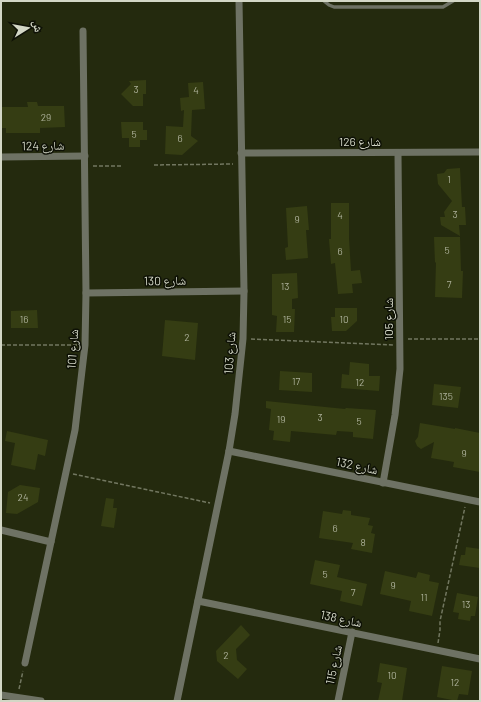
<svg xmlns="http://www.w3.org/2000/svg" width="481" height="702" viewBox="0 0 481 702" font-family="Barlow,'Noto Naskh Arabic',sans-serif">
  <rect width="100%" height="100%" fill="#242a0e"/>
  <!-- building -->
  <g fill="#353d13">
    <polygon points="146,80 146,94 143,94 143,106 133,106 121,94 131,84 129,81"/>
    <polygon points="203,82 205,109 192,110 191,136 198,141 182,155 165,154 166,126 183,127 184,110 181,111 180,98 189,97 188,83"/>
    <polygon points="27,102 37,102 38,106 64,106 65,127 40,128 40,133 6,133 6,128 1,128 1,107 28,107"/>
    <polygon points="121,122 143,122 143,130 147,130 147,140 140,140 140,147 129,147 129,138 122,138"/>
    <polygon points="460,168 462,207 465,207 466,225 459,225 460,236 441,225 440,217 445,217 444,212 452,201 438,184 437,174 444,173 447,169"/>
    <polygon points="331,203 349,203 349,238 351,271 360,270 362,283 352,284 353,293 338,294 335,263 331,264 329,239 331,239"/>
    <polygon points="307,206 309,230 306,230 308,258 286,260 285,248 288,247 286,208"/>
    <polygon points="434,237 460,237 461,271 463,271 462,298 435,297 436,262 435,263"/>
    <polygon points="297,273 298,298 292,299 292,309 295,309 294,332 276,332 277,316 272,315 272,274"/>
    <polygon points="335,308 357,308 357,321 346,331 332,331 331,317 335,317"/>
    <polygon points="37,310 38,328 11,328 11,311"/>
    <polygon points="165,320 198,323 195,360 162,356"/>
    <polygon points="350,362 369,364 369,376 380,376 379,391 341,388 342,374 349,375"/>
    <polygon points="280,371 312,373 312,392 279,390"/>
    <polygon points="434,384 461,387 458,408 432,405"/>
    <polygon points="266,401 345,409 346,408 376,410 373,439 353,437 353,432 337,431 336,435 291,431 290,442 273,440 274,431 269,430 271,409 266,408"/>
    <polygon points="420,423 455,429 455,428 480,433 480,472 453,467 454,462 431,458 434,442 421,449 417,446 415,441 418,437"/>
    <polygon points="7,431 48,440 45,456 38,454 35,470 11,465 15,443 5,441"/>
    <polygon points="20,485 40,488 38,502 17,514 6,513 8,492"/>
    <polygon points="106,498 114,499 113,508 117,508 114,528 101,526"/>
    <polygon points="343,510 351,511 351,515 370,518 368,525 373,526 371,533 375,534 372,553 351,549 353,543 319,538 323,511 342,514"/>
    <polygon points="466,547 480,549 480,568 459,565 461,555 465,555"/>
    <polygon points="315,560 340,565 337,577 367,584 362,606 340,601 342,591 310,584"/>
    <polygon points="385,571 416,578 418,572 430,575 429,581 439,583 432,616 409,611 411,601 380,594"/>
    <polygon points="457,593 478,597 475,616 471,616 470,621 458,619 459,613 453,612"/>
    <polygon points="241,625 250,635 236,649 237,660 247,669 238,679 217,661 216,651"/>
    <polygon points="380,663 407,668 402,701 378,701 382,683 377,682"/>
    <polygon points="442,666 472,671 468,695 459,694 457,701 437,697"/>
  </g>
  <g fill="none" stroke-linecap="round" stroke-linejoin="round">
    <!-- path -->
    <g stroke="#727760" stroke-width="1.5" stroke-dasharray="4 2" stroke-linecap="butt">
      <polyline points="154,165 233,164"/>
      <polyline points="93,166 123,166"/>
      <polyline points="251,339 393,345"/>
      <polyline points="408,339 480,339"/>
      <polyline points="1,345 77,345"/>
      <polyline points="73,474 210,503"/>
      <polyline points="438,643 440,630 440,621 465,507"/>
      <polyline points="19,689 23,671"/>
    </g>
    <!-- service -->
    <polyline stroke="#6e7264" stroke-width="3.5" points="324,1 329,5 334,7 443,7 453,1"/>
    <!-- minor -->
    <g stroke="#6e7264" stroke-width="7">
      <polyline points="241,153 480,152"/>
      <polyline points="1,157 85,156"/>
      <polyline points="86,293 244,291"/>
      <polyline points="229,451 480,502"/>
      <polyline points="383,483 395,415 400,369 398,153"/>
      <polyline points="1,530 51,542"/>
      <polyline points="198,601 480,659"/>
      <polyline points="25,663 75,430 85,345 86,293 83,31"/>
      <polyline points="1,695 41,701"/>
      <polyline points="177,701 229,451 235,414 243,339 244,291 239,1"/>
      <polyline points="338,701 352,632"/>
    </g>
  </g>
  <g text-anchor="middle" stroke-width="3" stroke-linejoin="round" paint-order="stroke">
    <!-- number labels -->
    <g font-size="10" fill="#acb099">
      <text x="136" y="93">3</text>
      <text x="196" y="94">4</text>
      <text x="46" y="121">29</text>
      <text x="134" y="138">5</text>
      <text x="180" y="142">6</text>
      <text x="449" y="183">1</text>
      <text x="455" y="218">3</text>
      <text x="340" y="219">4</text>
      <text x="297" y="223">9</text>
      <text x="447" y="254">5</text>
      <text x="340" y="255">6</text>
      <text x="449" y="288">7</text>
      <text x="285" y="290">13</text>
      <text x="24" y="323">16</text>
      <text x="287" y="323">15</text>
      <text x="344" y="323">10</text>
      <text x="187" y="341">2</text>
      <text x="296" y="385">17</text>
      <text x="360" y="386">12</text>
      <text x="446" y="400">135</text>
      <text x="320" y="421">3</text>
      <text x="281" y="423">19</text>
      <text x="359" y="425">5</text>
      <text x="464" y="457">9</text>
      <text x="23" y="501">24</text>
      <text x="335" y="532">6</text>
      <text x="363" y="546">8</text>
      <text x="325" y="578">5</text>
      <text x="393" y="589">9</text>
      <text x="353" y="596">7</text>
      <text x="424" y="601">11</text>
      <text x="466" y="608">13</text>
      <text x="226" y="659">2</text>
      <text x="392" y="679">10</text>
      <text x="455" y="686">12</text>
    </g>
    <!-- street labels -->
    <g font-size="12" fill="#d3d7c6" stroke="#0e1106">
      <text x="360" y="146">شارع 126</text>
      <text transform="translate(43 146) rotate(-1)" y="4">شارع 124</text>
      <text transform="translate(165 281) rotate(-1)" y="4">شارع 130</text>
      <text transform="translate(389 319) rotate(-90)" y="4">شارع 105</text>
      <text transform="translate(73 349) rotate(-86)" y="4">شارع 101</text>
      <text transform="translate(230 353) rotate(-86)" y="4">شارع 103</text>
      <text transform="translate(357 466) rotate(12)" y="4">شارع 132</text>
      <text transform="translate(341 619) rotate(12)" y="4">شارع 138</text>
      <text transform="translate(334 665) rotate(-78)" y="4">شارع 115</text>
    </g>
  </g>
  <!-- border -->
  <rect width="481" height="702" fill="none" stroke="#d3d7c6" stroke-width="4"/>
  <!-- north arrow -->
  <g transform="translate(28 28) rotate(79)" stroke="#0e1106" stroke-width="3" paint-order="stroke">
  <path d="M0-3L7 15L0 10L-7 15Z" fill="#d3d7c6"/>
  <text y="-6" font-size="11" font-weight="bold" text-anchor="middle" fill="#d3d7c6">ش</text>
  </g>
</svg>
